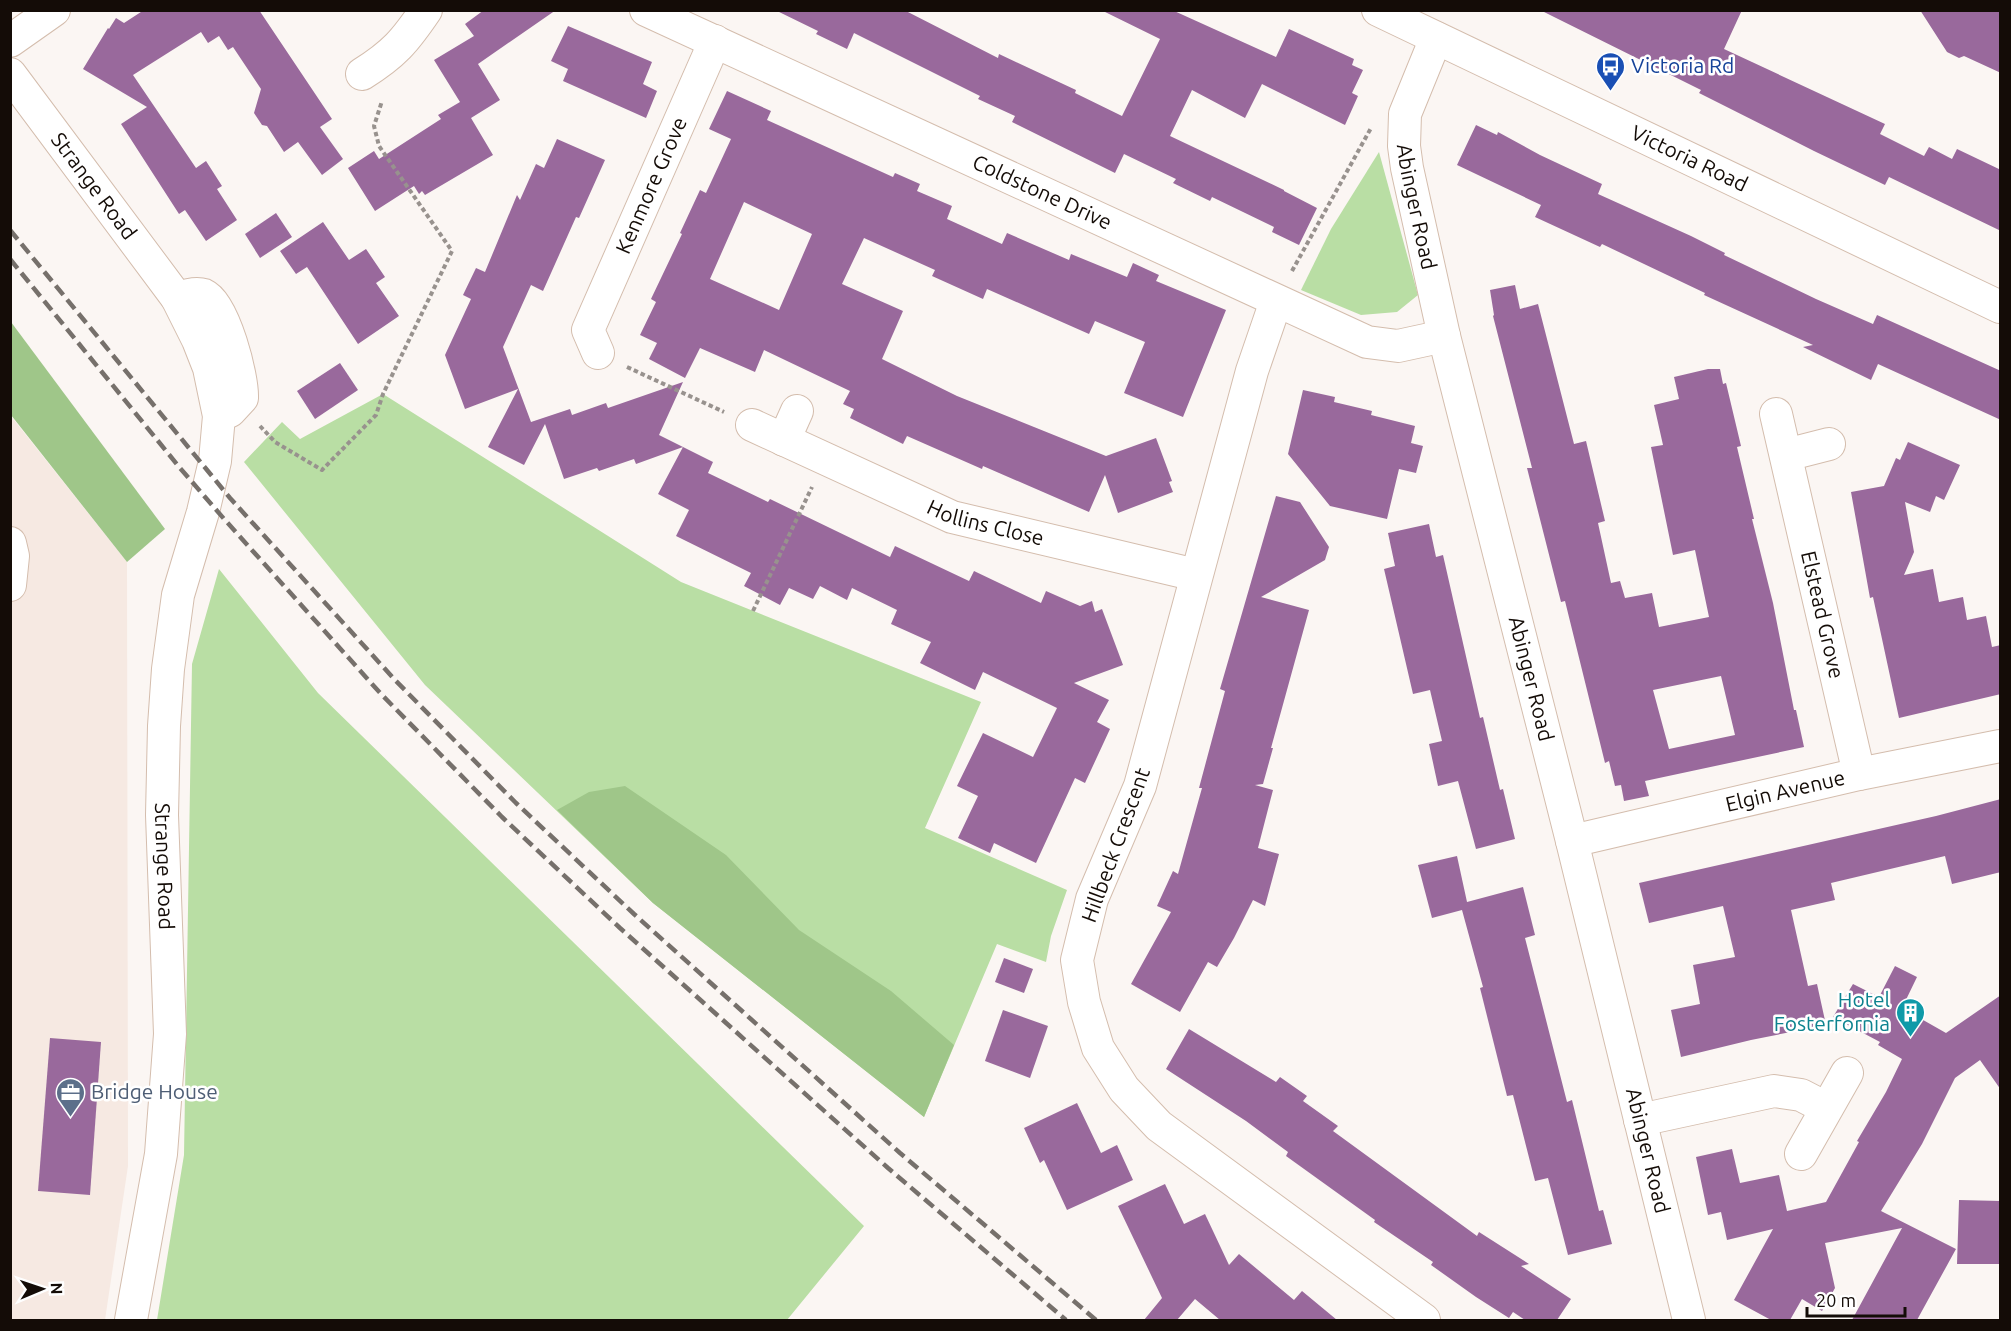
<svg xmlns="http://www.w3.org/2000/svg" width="2011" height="1331" viewBox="0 0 2011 1331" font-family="Ubuntu,sans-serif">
  <rect width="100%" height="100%" fill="#fbf6f3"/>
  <!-- built -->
  <polygon fill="#f6e9e2" points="10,415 127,562 128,1166 105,1320 11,1320"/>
  <!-- green -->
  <g fill="#b9dea4">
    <polygon points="1379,152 1418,295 1397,312 1361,315 1301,290 1331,229"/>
    <polygon points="383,394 681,582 981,702 925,828 1067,890 1051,936 1046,962 997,944 924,1117 653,903 425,685 244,462 282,422 300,439"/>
    <polygon points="219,569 318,693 864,1226 787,1320 157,1320 184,1155 192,664"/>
  </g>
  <!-- forest -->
  <g fill="#9fc689">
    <polygon points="11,322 165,529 127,562 11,415"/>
    <polygon points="625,786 726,855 799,930 891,991 954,1045 924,1117 653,903 557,810 589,792"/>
  </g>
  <!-- building -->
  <g fill="#99699c" fill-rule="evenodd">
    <polygon points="144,10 259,10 332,119 320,127 343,159 322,175 298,142 284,152 267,126 262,125 254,113 261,89 233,47 228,50 219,36 208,43 201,32 133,75 196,168 206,161 222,186 217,189 237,220 206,241 185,210 179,214 121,124 147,107 83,69 108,28 109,29 116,18 124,23"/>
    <polygon points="484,10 556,10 478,64 500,100 471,118 493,155 425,195 422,191 419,194 414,186 375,211 348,168 374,151 379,159 441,119 438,115 460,102 434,60 474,36 465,24"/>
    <polygon points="775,10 904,10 998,58 999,54 1076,90 1075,93 1122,116 1160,39 1101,10 1172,10 1276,57 1289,29 1354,59 1352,65 1363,70 1352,93 1358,96 1345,125 1262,84 1245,118 1192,90 1170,136 1284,190 1284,191 1317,208 1299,245 1272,232 1274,227 1212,197 1210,201 1173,183 1176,179 1124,154 1115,173 1012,122 1015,116 978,99 980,96 854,33 847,49 816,34 818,31"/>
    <polygon points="1540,10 1742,10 1724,49 1885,124 1880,134 1924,156 1929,147 1952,159 1957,149 2001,170 2001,231 1889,177 1885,185 1814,151 1699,93 1701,90"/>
    <polygon points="1920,10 2001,10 2001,73 1964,56 1959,58 1947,52"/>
    <polygon points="568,26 652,62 643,84 657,91 646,118 563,81 568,69 551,61"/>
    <path d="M727,91L771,111L767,120L893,177L895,173L920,184L917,191L952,206L947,219L1002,244L1007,233L1069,260L1071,254L1127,277L1133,263L1159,275L1156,281L1226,310L1183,417L1124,393L1145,342L1095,321L1089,334L987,289L983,299L932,276L935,270L864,238L842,284L903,311L882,359L957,396L1106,456L1156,438L1172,481L1169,482L1173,492L1118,513L1105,475L1089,512L983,466L982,469L907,436L903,444L850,418L854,409L843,404L850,391L764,350L755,372L700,348L685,378L649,359L657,343L640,335L656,302L651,299L682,234L680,233L700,190L706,193L731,139L709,129ZM744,202L812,234L779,310L710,279Z"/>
    <polygon points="1476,125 1497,135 1498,132 1540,155 1602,184 1598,194 1691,236 1725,253 1724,255 1816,299 1873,324 1877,315 2001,371 2001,420 1878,364 1871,380 1803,347 1813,345 1704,295 1705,293 1602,244 1600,247 1535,217 1541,205 1457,165"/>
    <polygon points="557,139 605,160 579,218 576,217 543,291 531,285 503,347 531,422 570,409 572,415 606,403 608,408 683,382 659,435 713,462 708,473 768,502 770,499 890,557 895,546 969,581 974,571 1041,603 1046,591 1080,606 1092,601 1095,612 1102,609 1123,665 1074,683 1109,700 1097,722 1110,729 1085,783 1075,778 1036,863 994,843 990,853 958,838 978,796 957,786 983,733 1033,757 1057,708 983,672 975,690 920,663 931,642 891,624 897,610 852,588 847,600 820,586 813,599 789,588 780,605 744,586 751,573 676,536 689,510 658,494 683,447 636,464 634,459 599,471 597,468 564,479 545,424 524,465 488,447 518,389 465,409 445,355 471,299 463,295 476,268 485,272 517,195 520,200 536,164 544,168"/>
    <polygon points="276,213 292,237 260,258 245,234"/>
    <polygon points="323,222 349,260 366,249 385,277 376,283 399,316 358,344 307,267 296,274 280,251"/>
    <path d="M1515,285L1520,309L1538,304L1574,444L1586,441L1605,521L1598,523L1611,583L1620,581L1625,598L1652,593L1659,627L1709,617L1695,550L1673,555L1651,447L1663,445L1654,405L1679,399L1674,377L1708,369H1720L1723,384L1726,383L1741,446L1737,447L1754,519H1752L1773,603L1794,710H1796L1804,747L1645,781L1649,796L1624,801L1621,785L1615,786L1609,761L1605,763L1565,601L1561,602L1527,468H1532L1493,316L1494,315L1490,290ZM1721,676L1735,735L1669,749L1653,690Z"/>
    <polygon points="340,363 358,390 315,419 297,391"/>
    <polygon points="1303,390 1335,397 1334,402 1372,411 1371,415 1415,426 1411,443 1423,446 1416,473 1399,469 1387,519 1330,506 1288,454"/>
    <polygon points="1908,442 1960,465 1944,500 1936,496 1930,512 1905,502 1914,552 1904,575 1933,569 1939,602 1963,597 1967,620 1986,616 1992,647 2001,645 2001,694 1899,718 1873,597 1870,598 1851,492 1884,486 1896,458 1900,460"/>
    <polygon points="1276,496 1300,502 1329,547 1325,560 1261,597 1309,610 1271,748 1273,748 1263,784 1255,785 1273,790 1258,848 1279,854 1265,906 1253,900 1234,938 1217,967 1208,962 1180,1012 1131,984 1171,912 1157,906 1173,871 1178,874 1202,788 1199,788 1225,691 1220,689"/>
    <polygon points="1429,524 1436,557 1443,555 1480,718 1483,717 1500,790 1503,789 1515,839 1476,849 1458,781 1438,786 1429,744 1442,741 1430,690 1413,694 1384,569 1395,566 1388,533"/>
    <polygon points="2001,799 2001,872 1952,884 1945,856 1831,883 1835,900 1791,910 1808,986 1817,984 1826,1025 1751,1040 1681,1057 1671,1010 1700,1004 1693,965 1735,957 1723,906 1649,923 1639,883 1936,816"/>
    <polygon points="1457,856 1467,902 1523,887 1535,935 1525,938 1544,1012 1567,1102 1572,1100 1599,1211 1603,1210 1612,1244 1568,1255 1548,1178 1535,1181 1513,1095 1507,1096 1480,988 1483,987 1462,910 1432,918 1418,865"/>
    <polygon points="1004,958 1033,969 1024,993 995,982"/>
    <polygon points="1895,966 1917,977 1902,1008 1946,1033 2001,995 2001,1090 1980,1060 1955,1078 1922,1144 1881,1211 1956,1249 1917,1320 1852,1320 1902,1228 1825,1243 1835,1288 1822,1311 1802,1299 1790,1320 1771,1320 1734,1300 1773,1229 1727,1240 1721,1212 1708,1215 1696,1157 1732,1149 1740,1183 1779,1175 1787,1211 1826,1202 1859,1142 1857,1141 1886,1092 1902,1059 1878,1045 1880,1042 1833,1017 1853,984 1879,997"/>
    <polygon points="1003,1010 1048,1026 1030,1078 985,1061"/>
    <polygon points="1189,1029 1276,1082 1280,1077 1307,1096 1303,1101 1338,1126 1333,1131 1477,1236 1479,1232 1529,1264 1521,1266 1571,1299 1557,1320 1525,1320 1513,1312 1509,1318 1476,1297 1431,1265 1433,1262 1374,1222 1375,1220 1286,1156 1288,1152 1246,1121 1166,1069"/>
    <polygon points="50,1038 101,1042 90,1195 38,1191"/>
    <polygon points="1077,1103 1101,1153 1117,1145 1133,1180 1067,1210 1044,1160 1040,1163 1024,1128"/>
    <polygon points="1165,1184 1184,1224 1205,1214 1229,1265 1239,1254 1294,1300 1302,1291 1337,1320 1220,1320 1195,1299 1177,1320 1144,1320 1162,1298 1118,1206"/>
    <polygon points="1959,1200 2001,1201 2001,1264 1957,1264"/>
  </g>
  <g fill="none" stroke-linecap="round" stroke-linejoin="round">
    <defs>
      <g id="minor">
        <path id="s1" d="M646,10L1367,342L1398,346L1444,336"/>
        <path id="s2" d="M1378,10L2000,307"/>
        <path id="s3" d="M1436,38L1405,114L1404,146L1407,168L1444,336L1572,841L1689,1320"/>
        <polyline points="10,41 54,10"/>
        <path id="s4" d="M10,74L177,298L198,340L209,368L219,416L215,461L203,512L178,595L168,669L164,726L162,815L170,1034L161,1154L131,1320"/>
        <path d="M362,74C394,54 405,41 426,10"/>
        <path d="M177,298C186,296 195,292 204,295C224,304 243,377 242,398L230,411L219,416"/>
        <polyline points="1276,301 1252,371 1140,786 1092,899 1077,960 1084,1002 1098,1048 1124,1089 1159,1126 1424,1320"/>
        <path id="s5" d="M598,353L588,330L715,41"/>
        <path id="s6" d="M1776,414L1859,774"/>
        <path id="s7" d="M752,425L952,517L1196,575"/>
        <polyline points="784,440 797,411"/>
        <polyline points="1786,455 1829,444"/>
        <polyline points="10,543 13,556 10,585"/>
        <path id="s8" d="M1572,841L1859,774L2000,746"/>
        <polyline points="1640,1120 1774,1091 1801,1095 1826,1108"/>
        <polyline points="1801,1154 1847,1073"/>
      </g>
    </defs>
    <!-- minor casing -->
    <use href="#minor" stroke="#d4bdad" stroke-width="34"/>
    <!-- path -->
    <g stroke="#98928e" stroke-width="4" stroke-dasharray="4.5 3" stroke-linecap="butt">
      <polyline points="1292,271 1371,128"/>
      <polyline points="627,367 724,412"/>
      <polyline points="260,426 275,442 322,470 376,415 383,394 452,251 379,146 374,126 382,101"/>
      <polyline points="753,611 812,487"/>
    </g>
    <!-- minor -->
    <use href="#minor" stroke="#fff" stroke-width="32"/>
    <!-- rail -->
    <g stroke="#76706b" stroke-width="4.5" stroke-dasharray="12 6" stroke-linecap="butt">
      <polyline points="10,230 230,498 395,680 516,803 634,914 900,1153 1096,1320"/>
      <polyline points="10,259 180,468 225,520 381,694 502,817 620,928 888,1168 1066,1320"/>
    </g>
  </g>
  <!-- icons -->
  <defs>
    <symbol id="bus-pin" viewBox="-11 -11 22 30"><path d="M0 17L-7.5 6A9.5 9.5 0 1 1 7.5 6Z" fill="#1a4fb4" stroke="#fff"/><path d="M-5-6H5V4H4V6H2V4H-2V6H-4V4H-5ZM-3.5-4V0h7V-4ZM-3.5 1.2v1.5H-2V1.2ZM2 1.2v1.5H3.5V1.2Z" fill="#fff"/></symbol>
    <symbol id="building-pin" viewBox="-11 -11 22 30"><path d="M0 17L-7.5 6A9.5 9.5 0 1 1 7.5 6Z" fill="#0f9aa8" stroke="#fff"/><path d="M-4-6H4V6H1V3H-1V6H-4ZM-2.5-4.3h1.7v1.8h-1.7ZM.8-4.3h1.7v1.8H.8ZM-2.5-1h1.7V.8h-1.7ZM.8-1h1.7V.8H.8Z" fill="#fff"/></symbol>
    <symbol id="office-pin" viewBox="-11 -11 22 30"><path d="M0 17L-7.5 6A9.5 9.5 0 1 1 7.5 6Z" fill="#5c6f8a" stroke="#fff"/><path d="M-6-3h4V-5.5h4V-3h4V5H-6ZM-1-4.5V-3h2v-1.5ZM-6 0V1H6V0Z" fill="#fff"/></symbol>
  </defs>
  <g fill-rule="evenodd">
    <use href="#bus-pin" x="1594" y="50" width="33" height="45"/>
    <use href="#building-pin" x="1894" y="996" width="33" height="45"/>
    <use href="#office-pin" x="54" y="1076" width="33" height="45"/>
  </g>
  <g text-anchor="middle" stroke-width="5" stroke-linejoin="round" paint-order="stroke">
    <!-- transit labels -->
    <g font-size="21" fill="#164399" stroke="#fff" text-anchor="start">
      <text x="1631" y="73">Victoria Rd</text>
    </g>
    <!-- street labels -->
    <g font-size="21" fill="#140c07" stroke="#fff">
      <text dy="7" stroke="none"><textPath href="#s2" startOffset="345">Victoria Road</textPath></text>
      <text dy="7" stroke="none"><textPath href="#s5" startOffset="183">Kenmore Grove</textPath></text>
      <text dy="7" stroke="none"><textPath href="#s4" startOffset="140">Strange Road</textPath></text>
      <text dy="7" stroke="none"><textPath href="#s1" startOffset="436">Coldstone Drive</textPath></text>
      <text dy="7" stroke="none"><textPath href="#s3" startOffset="176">Abinger Road</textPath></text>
      <text dy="7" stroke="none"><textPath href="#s7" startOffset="254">Hollins Close</textPath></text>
      <text dy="7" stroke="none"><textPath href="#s6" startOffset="206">Elstead Grove</textPath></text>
      <text dy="7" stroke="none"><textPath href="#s3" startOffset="662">Abinger Road</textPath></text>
      <text dy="7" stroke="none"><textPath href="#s8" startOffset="219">Elgin Avenue</textPath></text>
      <text transform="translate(1116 845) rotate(-70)" y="7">Hillbeck Crescent</text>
      <text dy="7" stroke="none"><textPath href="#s4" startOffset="862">Strange Road</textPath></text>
      <text dy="7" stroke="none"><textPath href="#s3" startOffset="1148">Abinger Road</textPath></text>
    </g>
    <!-- culture labels -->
    <g font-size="21" fill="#0d838f" stroke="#fff" text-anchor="end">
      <text x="1890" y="1007">Hotel<tspan x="1890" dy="24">Fosterfornia</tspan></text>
    </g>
    <!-- service labels -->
    <g font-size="21" fill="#4e5e75" stroke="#fff" text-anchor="start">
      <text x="91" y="1099">Bridge House</text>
    </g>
  </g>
  <!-- border -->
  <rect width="2011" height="1331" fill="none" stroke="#140c07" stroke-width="24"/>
  <!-- north arrow -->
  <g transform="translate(42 1289) rotate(88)" stroke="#ffffff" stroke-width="4.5" paint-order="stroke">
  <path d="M0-4.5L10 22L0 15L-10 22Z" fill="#140c07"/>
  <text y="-9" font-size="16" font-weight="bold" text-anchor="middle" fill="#140c07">N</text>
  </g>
  <!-- scale -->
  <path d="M1807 1307v9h98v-9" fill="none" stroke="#140c07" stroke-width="3"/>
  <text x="1816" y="1307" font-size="18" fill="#140c07" stroke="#ffffff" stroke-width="4.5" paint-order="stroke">20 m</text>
</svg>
